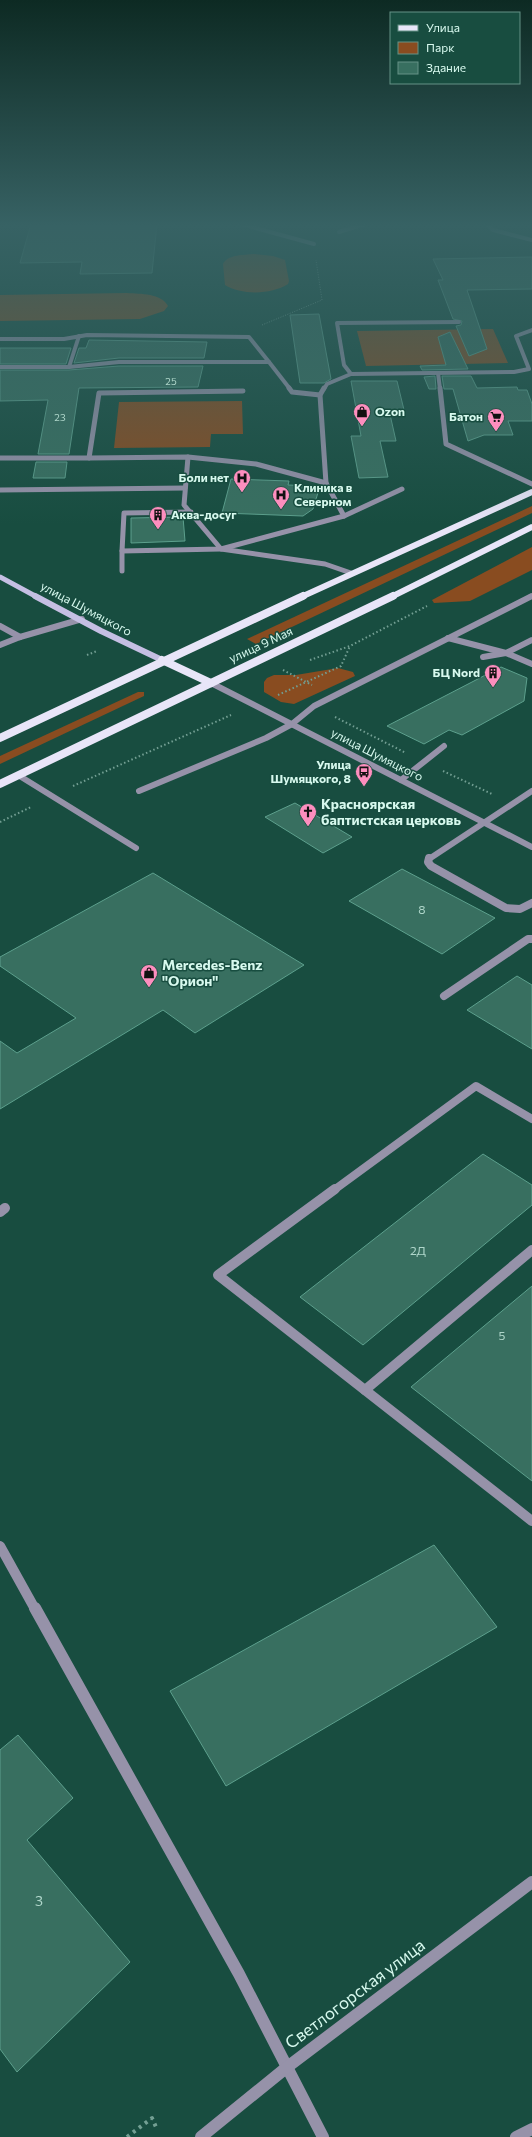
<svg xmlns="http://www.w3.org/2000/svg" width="532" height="2137" viewBox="0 0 532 2137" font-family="Commissioner,sans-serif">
  <rect width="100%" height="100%" fill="#184d40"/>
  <!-- green -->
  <g fill="#894c20">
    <path d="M254,254L273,256L285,260L289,281L288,284C271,295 241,295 225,285L223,264C228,254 245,255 254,254Z"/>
    <path d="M127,293C141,294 161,293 168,306L164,311L140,319L0,321V295Z"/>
    <polygon points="493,329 508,363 366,366 357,331"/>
    <polygon points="242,401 243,434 211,434 210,447 114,448 119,402"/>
    <polygon points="532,506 532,513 256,644 247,639"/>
    <polygon points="532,547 532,570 470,601 434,603 432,600"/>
    <polygon points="338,668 353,672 355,676 294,704 281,702 264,692 264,682 267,678 274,675 296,675"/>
    <polygon points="138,692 144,692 144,696 0,764 0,756"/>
  </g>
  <!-- building -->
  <g fill="#386f60" stroke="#5da08d">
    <polygon points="31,224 157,224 152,273 80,274 82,262 20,263"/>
    <polygon points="532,257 532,289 467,290 487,349 469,356 456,326 461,325 462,321 453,319 438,280 443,280 433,259"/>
    <polygon points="319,314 331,379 324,383 300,383 290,315"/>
    <polygon points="450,332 468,369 422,370 420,366 446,365 438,337"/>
    <polygon points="89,340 207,342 204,358 119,358 74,363 79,348 86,348"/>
    <polygon points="0,348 71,348 66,364 0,364"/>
    <polygon points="119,366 203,366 198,387 79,388 69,454 38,454 48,400 0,401 0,370 69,370"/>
    <polygon points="435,376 436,389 429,389 424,377"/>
    <polygon points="442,376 471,376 477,388 517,387 518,390 527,390 532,404 532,421 508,421 513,435 484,435 468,441 453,389 444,389"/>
    <polygon points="351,381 397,381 404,410 389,410 396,441 380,441 388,477 359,478 351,436 361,436"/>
    <polygon points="36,462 67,462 65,478 33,478"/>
    <polygon points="231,479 289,481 288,485 320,486 313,509 303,516 222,513"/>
    <polygon points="183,517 185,541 131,543 131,518"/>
    <polygon points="501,667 527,678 524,701 462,735 449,730 424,744 387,726"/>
    <polygon points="295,803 352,837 323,853 265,817"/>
    <polygon points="402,869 495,918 442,954 349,901"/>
    <polygon points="153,873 304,965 195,1033 163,1010 0,1109 0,1041 17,1053 76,1018 0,966 0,957"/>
    <polygon points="517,976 532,985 532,1049 467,1010"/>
    <polygon points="483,1154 532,1185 532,1205 363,1345 300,1297"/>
    <polygon points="532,1286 532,1481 411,1387"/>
    <polygon points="434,1545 497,1627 226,1786 170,1691"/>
    <polygon points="18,1735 73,1798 27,1840 130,1962 17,2072 0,2049 0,1750"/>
  </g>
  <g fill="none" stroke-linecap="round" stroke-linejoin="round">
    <!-- path-far2 -->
    <polyline stroke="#739f93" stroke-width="1" stroke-dasharray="1 1.5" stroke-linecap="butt" points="262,325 322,300 316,260"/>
    <!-- path-far1 -->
    <g stroke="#739f93" stroke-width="2" stroke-dasharray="1.5 2.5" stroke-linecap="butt">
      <polyline points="87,655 97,651"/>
      <polyline points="310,660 350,646 427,606"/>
      <polyline points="283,670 312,685"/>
      <polyline points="278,695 341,666 350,646"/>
      <polyline points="335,717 406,753"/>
      <polyline points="443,771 492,794"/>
      <polyline points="73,786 231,715"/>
      <polyline points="0,822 31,807"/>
    </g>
    <!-- path -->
    <polyline stroke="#739f93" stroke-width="4" stroke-dasharray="3 4.5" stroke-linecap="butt" points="127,2137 152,2118 156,2127"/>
    <!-- lane-far5 -->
    <g stroke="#9692a9" stroke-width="4">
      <polyline points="241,224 314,244"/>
      <polyline points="487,224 493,230 532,240"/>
      <polyline points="339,232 365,224"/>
      <polyline points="0,339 64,339 87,335 249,337 269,362 119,362 69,367 0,367"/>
      <polyline points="269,362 290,389"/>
      <polyline points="69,367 79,336"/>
      <polyline points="438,373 440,389"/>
      <polyline points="351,374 344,365 337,323 459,322"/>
      <polyline points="324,389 327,384 351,374 514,372 529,369 516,336 532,330"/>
    </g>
    <!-- lane-far4 -->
    <g stroke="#9692a9" stroke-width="5">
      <polyline points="289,388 292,392 320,395"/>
      <polyline points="324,388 320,395 326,483"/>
      <polyline points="440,388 446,444 532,484"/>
      <polyline points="188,457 184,505 221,549 325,564 351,573"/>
      <polyline points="0,458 89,458 99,393 243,391"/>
      <polyline points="89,458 188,457 256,464 326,483 344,516 221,549 122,551 124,513 191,512"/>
      <polyline points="0,490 185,488"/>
      <polyline points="344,516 402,489"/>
      <polyline points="122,551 122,571"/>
      <polyline points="530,597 532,596"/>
    </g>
    <!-- lane-far3 -->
    <g stroke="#9692a9" stroke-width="6">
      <polyline points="0,626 20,637"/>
      <polyline points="448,638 506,653 532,640"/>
      <polyline points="0,645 20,637 82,619"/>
      <polyline points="483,657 506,653 532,664"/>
      <polyline points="18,775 136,848"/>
      <polyline points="401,780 444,746"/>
      <polyline points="139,791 266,738 292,724 314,706 532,596"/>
      <polyline points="429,859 532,791"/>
    </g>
    <!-- lane-far2 -->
    <g stroke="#9692a9" stroke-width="8">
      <polyline points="429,858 428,862 431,866 506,908 520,909 532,903"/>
      <polyline points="444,996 528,939 532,939"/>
      <polyline points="334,1190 476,1086 532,1119"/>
    </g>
    <!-- lane-far1 -->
    <g stroke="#9692a9" stroke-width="10">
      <polyline points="335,1189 218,1275 532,1521"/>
      <polyline points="0,1212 5,1208"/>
      <polyline points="365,1390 532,1250"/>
    </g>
    <!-- lane -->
    <polyline stroke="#9692a9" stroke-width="12" points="516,2137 532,2129"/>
    <!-- street-far2 -->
    <polyline stroke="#9692a9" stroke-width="6" points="211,683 532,847"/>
    <!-- street-far1 -->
    <polyline stroke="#9692a9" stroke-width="10" points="0,1546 35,1609"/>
    <!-- street -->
    <g stroke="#9692a9" stroke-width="12">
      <polyline points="35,1608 239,1974 323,2137"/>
      <polyline points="201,2137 286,2068 532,1882"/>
    </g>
    <!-- secondary-far1 -->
    <polyline stroke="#c5bfe3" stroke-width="5" points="0,577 37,597"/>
    <!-- secondary -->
    <polyline stroke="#c5bfe3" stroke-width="6" points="35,596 101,631 162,660"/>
    <!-- primary-far1 -->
    <g stroke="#e8e5f8" stroke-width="6">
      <polyline points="301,597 532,492"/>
      <polyline points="391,597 532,527"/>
    </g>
    <!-- primary -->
    <g stroke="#e8e5f8" stroke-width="8">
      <polyline points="162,660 211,683"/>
      <polyline points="0,738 303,596"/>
      <polyline points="0,784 393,596"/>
    </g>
  </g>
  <!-- sky -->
  <linearGradient id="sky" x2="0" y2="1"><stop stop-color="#0d2a23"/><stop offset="0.43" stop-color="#376264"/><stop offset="1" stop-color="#376264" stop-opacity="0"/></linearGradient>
  <rect width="532" height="524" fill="url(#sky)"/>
  <!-- icons -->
  <defs>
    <symbol id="shop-pin" viewBox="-11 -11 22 30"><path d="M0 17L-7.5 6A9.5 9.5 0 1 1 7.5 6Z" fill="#fd8ebe" stroke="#184d40"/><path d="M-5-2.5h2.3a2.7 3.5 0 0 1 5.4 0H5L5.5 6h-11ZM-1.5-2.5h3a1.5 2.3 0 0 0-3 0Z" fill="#111"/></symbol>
    <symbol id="supermarket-pin" viewBox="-11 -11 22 30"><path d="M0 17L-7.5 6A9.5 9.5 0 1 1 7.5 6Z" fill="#fd8ebe" stroke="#184d40"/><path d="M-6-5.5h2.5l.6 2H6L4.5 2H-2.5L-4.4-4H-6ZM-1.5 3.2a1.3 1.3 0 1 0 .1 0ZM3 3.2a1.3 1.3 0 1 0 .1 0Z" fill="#111"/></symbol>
    <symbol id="hospital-pin" viewBox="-11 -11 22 30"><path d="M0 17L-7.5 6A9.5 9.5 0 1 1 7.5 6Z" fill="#fd8ebe" stroke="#184d40"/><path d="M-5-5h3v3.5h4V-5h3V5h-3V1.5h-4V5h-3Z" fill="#111"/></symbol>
    <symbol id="building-pin" viewBox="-11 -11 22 30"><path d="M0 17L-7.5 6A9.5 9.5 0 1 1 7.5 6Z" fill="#fd8ebe" stroke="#184d40"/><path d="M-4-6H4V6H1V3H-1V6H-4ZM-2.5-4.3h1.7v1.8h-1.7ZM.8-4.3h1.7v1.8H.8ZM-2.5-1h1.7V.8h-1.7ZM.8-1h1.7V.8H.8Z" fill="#111"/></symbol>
    <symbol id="bus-pin" viewBox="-11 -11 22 30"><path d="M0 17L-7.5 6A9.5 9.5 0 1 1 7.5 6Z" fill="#fd8ebe" stroke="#184d40"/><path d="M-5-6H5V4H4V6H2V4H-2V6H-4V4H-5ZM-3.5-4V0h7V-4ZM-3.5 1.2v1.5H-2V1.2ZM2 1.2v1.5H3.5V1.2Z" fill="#111"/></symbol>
    <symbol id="church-pin" viewBox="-11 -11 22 30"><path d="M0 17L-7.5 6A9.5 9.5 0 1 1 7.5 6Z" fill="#fd8ebe" stroke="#184d40"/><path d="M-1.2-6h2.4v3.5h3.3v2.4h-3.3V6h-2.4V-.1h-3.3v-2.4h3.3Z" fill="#111"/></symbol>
  </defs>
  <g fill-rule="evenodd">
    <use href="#shop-pin" x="352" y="402" width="20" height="27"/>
    <use href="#supermarket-pin" x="486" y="407" width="20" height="27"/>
    <use href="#hospital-pin" x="232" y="468" width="20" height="27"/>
    <use href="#hospital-pin" x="271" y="485" width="20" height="27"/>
    <use href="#building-pin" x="148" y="505" width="20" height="27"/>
    <use href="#building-pin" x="483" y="663" width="20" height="27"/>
    <use href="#bus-pin" x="354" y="762" width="20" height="27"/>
    <use href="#church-pin" x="298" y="802" width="20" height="27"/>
    <use href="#shop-pin" x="139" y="963" width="20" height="27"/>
  </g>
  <g text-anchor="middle" stroke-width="3" stroke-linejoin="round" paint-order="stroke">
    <!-- far-number labels -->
    <g font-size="10" fill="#afd6ca">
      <text x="171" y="385">25</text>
      <text x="60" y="421">23</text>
    </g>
    <!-- far-poi labels -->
    <g font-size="12" font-weight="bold" fill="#d7f9ee" stroke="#184d40" text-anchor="end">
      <text x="375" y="416" text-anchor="start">Ozon</text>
      <text x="483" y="421">Батон</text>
      <text x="229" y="482">Боли нет</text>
      <text x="294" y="492" text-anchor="start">Клиника в<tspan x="294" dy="14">Северном</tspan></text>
      <text x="171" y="519" text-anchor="start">Аква-досуг</text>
      <text x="480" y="677">БЦ Nord</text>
      <text x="351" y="769">Улица<tspan x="351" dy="14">Шумяцкого, 8</tspan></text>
    </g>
    <!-- far-street labels -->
    <g font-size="12" fill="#d7f9ee" stroke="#184d40">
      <text transform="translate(86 609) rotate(28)" y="4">улица Шумяцкого</text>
      <text transform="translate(261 645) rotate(-25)" y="4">улица 9 Мая</text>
      <text transform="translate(377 755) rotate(27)" y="4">улица Шумяцкого</text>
    </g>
    <!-- number labels -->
    <g font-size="12" fill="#afd6ca">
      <text x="422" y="914">8</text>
      <text x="418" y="1255">2Д</text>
      <text x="502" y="1340">5</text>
    </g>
    <!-- poi labels -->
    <g font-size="14" font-weight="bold" fill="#d7f9ee" stroke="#184d40" text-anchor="start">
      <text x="321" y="809">Красноярская<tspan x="321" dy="16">баптистская церковь</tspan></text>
      <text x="162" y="970">Mercedes-Benz<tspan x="162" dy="16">"Орион"</tspan></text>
    </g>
    <!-- near-number labels -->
    <g font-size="14" fill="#afd6ca">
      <text x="39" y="1906">3</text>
    </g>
    <!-- near-street labels -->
    <g font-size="17" fill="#d7f9ee" stroke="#184d40">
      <text transform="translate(355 1994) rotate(-37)" y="6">Светлогорская улица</text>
    </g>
  </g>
  <!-- legend -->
  <rect x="390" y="12" width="130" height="72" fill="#184d40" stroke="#649286"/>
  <rect x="398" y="25" width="20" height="6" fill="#e8e5f8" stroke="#649286"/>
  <text x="426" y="32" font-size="12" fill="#d7f9ee">Улица</text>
  <rect x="398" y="42" width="20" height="12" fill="#894c20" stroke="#649286"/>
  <text x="426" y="52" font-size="12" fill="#d7f9ee">Парк</text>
  <rect x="398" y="62" width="20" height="12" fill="#386f60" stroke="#649286"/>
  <text x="426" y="72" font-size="12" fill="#d7f9ee">Здание</text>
</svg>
